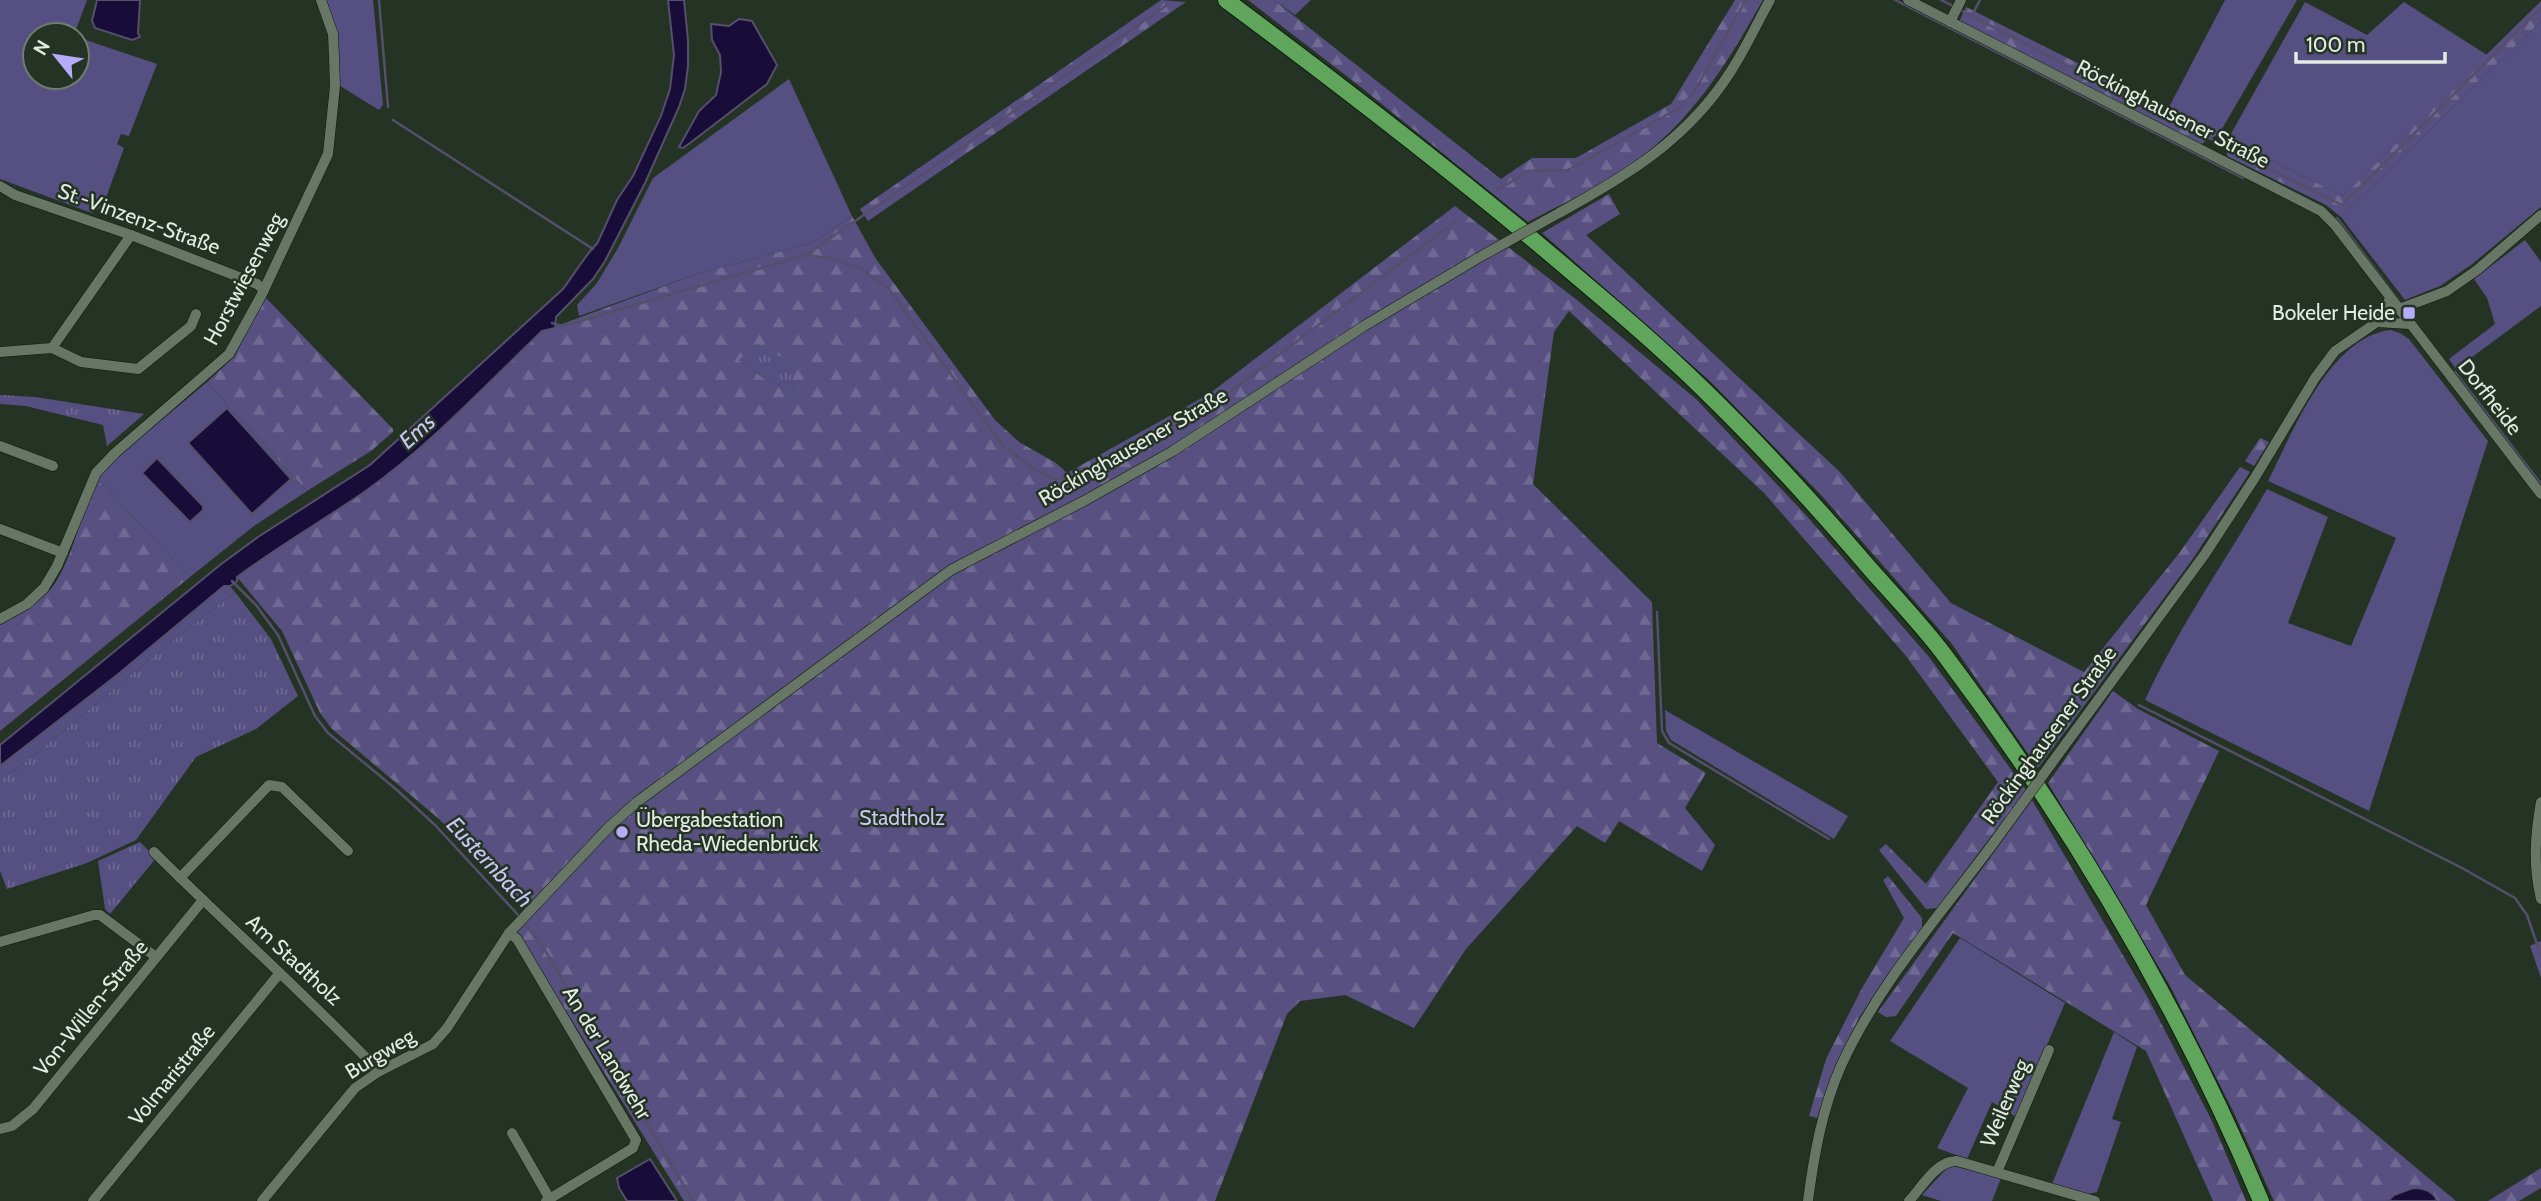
<svg xmlns="http://www.w3.org/2000/svg" width="2541" height="1201" viewBox="0 0 2541 1201" font-family="Cabin,sans-serif">
  <defs>
    <pattern id="forest-firs" width="22" height="20" patternUnits="userSpaceOnUse" patternTransform="scale(1.75)"><rect width="22" height="20" fill="#575081"/><path d="M5 1l3.5 6h-7zM16 11l3.5 6h-7z" fill="#6f6993"/></pattern>
    <pattern id="park-tufts" width="24" height="20" patternUnits="userSpaceOnUse" patternTransform="scale(1.75)"><rect width="24" height="20" fill="#564f81"/><path d="M3 7l-1-3M5 7V3M7 7l1-3M15 17l-1-3M17 17v-4M19 17l1-3" fill="none" stroke="#6e6893"/></pattern>
  </defs>
  <rect width="100%" height="100%" fill="#253324"/>
  <!-- grass -->
  <g fill="#564f81">
    <polygon points="0,0 87,0 74,35 35,35 35,77 77,77 77,37 157,64 129,136 121,134 117,144 124,148 103,206 92,213 0,179"/>
    <polygon points="324,0 373,0 383,105 379,110 337,84"/>
    <polygon points="1274,0 1311,0 1295,15"/>
    <polygon points="2225,0 2297,0 2219,134 2169,107"/>
    <polygon points="2305,2 2367,35 2404,2 2487,55 2343,196 2228,139"/>
    <polygon points="2541,21 2541,207 2471,265 2440,286 2405,300 2341,217"/>
    <polygon points="789,79 852,216 812,243 697,274 579,316 577,305 597,283 618,248 653,178"/>
    <polygon points="2525,240 2541,262 2541,306 2456,369 2449,359 2495,324 2487,298 2474,279"/>
    <path d="M2391,330L2400,333L2409,339L2488,441L2369,811L2145,700C2179,626 2227,559 2267,489L2328,517L2288,623L2351,646L2396,538L2268,481C2293,432 2330,336 2391,330Z"/>
    <polygon points="207,382 307,491 254,526 190,577 97,479 108,465"/>
    <polygon points="224,586 230,586 235,592 166,646 18,768 0,779 0,766 117,675"/>
    <polygon points="1665,710 1848,816 1834,839 1671,740 1666,731"/>
    <polygon points="1960,938 2065,1003 2016,1117 1992,1102 1967,1159 1937,1148 1968,1088 1890,1041"/>
    <polygon points="2114,1032 2137,1047 2112,1119 2121,1122 2097,1192 2088,1194 2052,1184"/>
    <polygon points="1950,1165 2001,1178 1992,1201 1941,1201 1922,1195"/>
  </g>
  <!-- forest -->
  <g fill="url(#forest-firs)" fill-rule="evenodd">
    <polygon points="1161,0 1186,2 868,221 860,209"/>
    <path d="M1248,0H1274L1501,179L1532,158H1576L1671,104L1735,0H1763C1730,58 1698,112 1645,154C1610,182 1567,201 1528,222L1357,84Z"/>
    <polygon points="2541,1 2541,21 2341,217 2326,205 2227,156 2228,139 2343,196"/>
    <polygon points="1966,7 2219,134 2201,144 1959,22"/>
    <polygon points="1609,194 1620,214 1586,235 1840,472 1951,603 2084,672 2180,552 2240,467 2250,472 2192,560 2038,768 1952,644 1822,496 1711,382 1542,233"/>
    <path d="M1455,206L1577,300L1696,399L1804,513L1929,657L2026,790L1937,908L1926,909L1879,850L1886,844L1926,884L1998,782L1906,656L1764,493L1569,311L1554,332L1533,484L1652,602L1657,743L1706,773L1685,808L1715,845L1702,871L1619,821L1605,843L1577,826L1466,949L1414,1028L1345,995L1300,1001L1287,1014L1215,1201H684L517,932L532,916L439,819L332,729L320,713L282,631L237,577L273,550L368,489L413,454L543,331L697,274L812,243L852,216L876,259L995,420L1019,442L1056,463L1067,473L1209,394ZM739,360L796,365L792,379L797,395L763,378Z"/>
    <polygon points="265,297 393,429 393,432 371,451 307,491 207,382 234,357"/>
    <polygon points="2260,438 2269,442 2254,466 2245,461"/>
    <path d="M97,479L190,577L0,731V625C18,615 35,606 49,591C69,570 82,514 92,486Z"/>
    <polygon points="2113,691 2138,709 2219,751 2146,905 2185,975 2456,1201 2274,1201 2234,1113 2169,984 2048,783"/>
    <polygon points="2032,800 2148,998 2212,1121 2246,1201 2213,1201 2146,1051 1953,933 1896,1016 1886,1017 1878,1012"/>
    <polygon points="1888,876 1922,918 1922,928 1860,1016 1836,1064 1817,1118 1809,1116 1826,1059 1862,988 1904,918 1883,880"/>
    <polygon points="2541,941 2541,978 2530,946"/>
    <polygon points="2541,1168 2541,1188 2519,1201 2488,1201"/>
  </g>
  <!-- park -->
  <g fill="url(#park-tufts)">
    <polygon points="757,344 797,365 792,379 798,396 763,378 739,360"/>
    <polygon points="0,395 35,397 144,414 107,446 103,425 26,406 0,404"/>
    <polygon points="235,592 271,639 298,696 256,729 196,757 136,840 87,863 7,889 0,871 0,779 18,768 166,646"/>
    <polygon points="140,842 156,858 110,914 105,909 98,861"/>
  </g>
  <!-- water -->
  <g fill="#180c38" stroke="#554f6b" stroke-width="2">
    <polygon points="97,0 140,0 138,33 140,37 132,40 95,28 92,21"/>
    <path d="M668,0H684L688,40V66L685,89L679,107L645,183L605,261L593,279L556,317L555,328L542,331C486,385 431,444 367,490C324,520 279,546 237,577V581L230,586H224L117,675L0,766V745L220,565L258,537L370,465L563,289C570,280 591,247 597,244L617,200L633,176L661,116L670,89L674,55Z"/>
    <polygon points="739,19 752,21 777,65 767,84 690,143 683,148 679,147 699,111 716,95 721,72 720,55 712,40 711,24 729,26"/>
    <polygon points="227,408 291,479 252,514 188,443"/>
    <polygon points="157,458 203,506 203,510 190,522 142,473"/>
    <polygon points="650,1159 677,1201 627,1201 619,1188 617,1178"/>
    <path d="M2413,1188C2423,1188 2433,1190 2437,1201H2388L2394,1195Z"/>
  </g>
  <g fill="none" stroke-linecap="round" stroke-linejoin="round">
    <!-- stream -->
    <g stroke="#554f6b" stroke-width="2.5">
      <polyline points="379,0 388,107"/>
      <polyline points="1895,0 2243,178"/>
      <polyline points="1941,0 1953,6"/>
      <polyline points="1962,11 2213,140"/>
      <polyline points="1972,15 1980,0"/>
      <polyline points="393,120 593,249"/>
      <polyline points="2229,149 2342,205 2541,8"/>
      <polyline points="1498,190 1529,171 1568,170 1679,108 1694,92 1746,0"/>
      <polyline points="2337,218 2399,301"/>
      <polyline points="807,255 835,259 861,269 889,289 1003,446 1037,471 1056,479 1065,478"/>
      <polyline points="552,323 563,326 806,255 1167,5"/>
      <polyline points="2455,372 2541,484"/>
      <polyline points="1082,475 1092,473 1222,398 1456,221"/>
      <polyline points="232,581 256,605 278,635 315,716 328,733 397,790 435,825 520,917"/>
      <polyline points="1657,612 1662,731 1669,743 1829,839"/>
      <polyline points="2139,705 2462,868 2515,898 2527,915 2541,956"/>
      <polyline points="524,923 546,952 693,1201"/>
    </g>
    <defs>
      <g id="minor">
        <polyline points="1908,0 2321,211 2335,225 2541,494"/>
        <polyline points="1950,22 1961,0"/>
        <polyline points="0,186 15,195 131,235 257,284 264,290"/>
        <path d="M1559,213C1628,175 1688,139 1731,71C1746,48 1757,23 1770,0"/>
        <polyline points="2399,309 2447,291 2477,270 2541,215"/>
        <polyline points="2377,322 2409,324"/>
        <polyline points="52,348 131,235"/>
        <polyline points="0,352 52,348 81,362 138,369 191,326 196,314"/>
        <polyline points="0,446 53,466"/>
        <polyline points="0,529 63,553"/>
        <polyline points="0,619 27,604 44,588 57,566 96,473 115,453 229,354 261,296 328,154 335,86 334,56 333,34 321,0"/>
        <polyline points="2051,764 2205,554 2254,479 2315,378 2335,351 2377,322 2390,299"/>
        <path d="M2541,802C2535,835 2533,866 2541,899"/>
        <path d="M154,852C226,924 303,992 374,1066L378,1072"/>
        <polyline points="180,878 269,785 282,787 348,851"/>
        <polyline points="509,933 517,939 636,1140 633,1148 546,1201"/>
        <polyline points="0,942 94,915 100,915 156,957"/>
        <polyline points="0,1129 12,1126 33,1109 203,900"/>
        <polyline points="512,1133 551,1201"/>
        <polyline points="1997,1172 2049,1050"/>
        <polyline points="93,1201 279,974"/>
        <polyline points="262,1201 355,1088 378,1072 433,1044 447,1028 509,933 610,826 637,802 951,570 1084,501 1173,451 1364,326 1478,258"/>
        <path d="M1808,1201C1814,1155 1822,1109 1841,1066C1878,984 1941,914 1995,841"/>
        <path d="M1909,1201C1922,1187 1937,1160 1957,1161L2095,1201"/>
      </g>
      <path id="primary" d="M1226,0C1343,87 1458,175 1569,270C1614,308 1659,346 1702,388C1762,446 1818,508 1872,571C1897,599 1924,627 1946,657C2072,825 2180,1007 2261,1201"/>
    </defs>
    <!-- minor casing -->
    <use href="#minor" stroke="#0e1a0d" stroke-width="11"/>
    <!-- primary casing -->
    <use href="#primary" stroke="#0e1a0d" stroke-width="18"/>
    <!-- minor -->
    <use href="#minor" stroke="#677665" stroke-width="10"/>
    <!-- primary -->
    <use href="#primary" stroke="#60a55c" stroke-width="16"/>
    <defs>
      <g id="minor-bridge">
        <polyline points="1478,258 1559,213"/>
        <polyline points="1995,841 2051,764"/>
      </g>
    </defs>
    <!-- minor-bridge casing -->
    <use href="#minor-bridge" stroke="#0e1a0d" stroke-width="11" stroke-linecap="butt"/>
    <!-- minor-bridge -->
    <use href="#minor-bridge" stroke="#677665" stroke-width="10"/>
  </g>
  <!-- markers -->
  <g fill="#b5acf8" stroke="#253324" stroke-width="2.5">
    <rect x="2402" y="306" width="14" height="14" rx="3.5"/>
    <circle cx="622" cy="832" r="7"/>
  </g>
  <g text-anchor="middle" stroke-width="5" stroke-linejoin="round" paint-order="stroke">
    <!-- street labels -->
    <g font-size="21" fill="#e3ece2" stroke="#253324">
      <text transform="translate(2173 114) rotate(27)" y="7">Röckinghausener Straße</text>
      <text transform="translate(139 219) rotate(20)" y="7">St.-Vinzenz-Straße</text>
      <text transform="translate(244 279) rotate(-62)" y="7">Horstwiesenweg</text>
      <text transform="translate(2490 397) rotate(52)" y="7">Dorfheide</text>
      <text transform="translate(1133 447) rotate(-30)" y="7">Röckinghausener Straße</text>
      <text transform="translate(2049 735) rotate(-54)" y="7">Röckinghausener Straße</text>
      <text transform="translate(294 960) rotate(43)" y="7">Am Stadtholz</text>
      <text transform="translate(91 1008) rotate(-51)" y="7">Von-Willen-Straße</text>
      <text transform="translate(607 1053) rotate(59)" y="7">An der Landwehr</text>
      <text transform="translate(380 1054) rotate(-31)" y="7">Burgweg</text>
      <text transform="translate(172 1075) rotate(-51)" y="7">Volmaristraße</text>
      <text transform="translate(2005 1103) rotate(-67)" y="7">Weilerweg</text>
    </g>
    <!-- poi labels -->
    <g font-size="21" fill="#e3ece2" stroke="#253324" text-anchor="end">
      <text x="2395" y="320">Bokeler Heide</text>
      <text x="636" y="827" text-anchor="start">Übergabestation<tspan x="636" dy="24">Rheda-Wiedenbrück</tspan></text>
    </g>
    <!-- park labels -->
    <g font-size="21" fill="#cac6f5" stroke="#253324">
      <text x="902" y="825">Stadtholz</text>
    </g>
    <!-- water labels -->
    <g font-size="23" font-style="italic" fill="#c8c4f3" stroke="#253324">
      <text transform="translate(417 431) rotate(-42)" y="8">Ems</text>
      <text transform="translate(490 862) rotate(47)" y="8">Eusternbach</text>
    </g>
  </g>
  <!-- north arrow -->
  <g transform="translate(56 56) rotate(300)"><circle r="33" fill="#253324" stroke="#717d70" stroke-width="2"/>
  <path d="M0-5L12 26L0 18L-12 26Z" fill="#b5acf8"/>
  <text y="-10" font-size="19" font-weight="bold" text-anchor="middle" fill="#e3ece2">N</text>
  </g>
  <!-- scale -->
  <path d="M2296 52v10h149v-10" fill="none" stroke="#e3ece2" stroke-width="3.5"/>
  <text x="2306" y="52" font-size="21" fill="#e3ece2" stroke="#253324" stroke-width="5" paint-order="stroke">100 m</text>
</svg>
